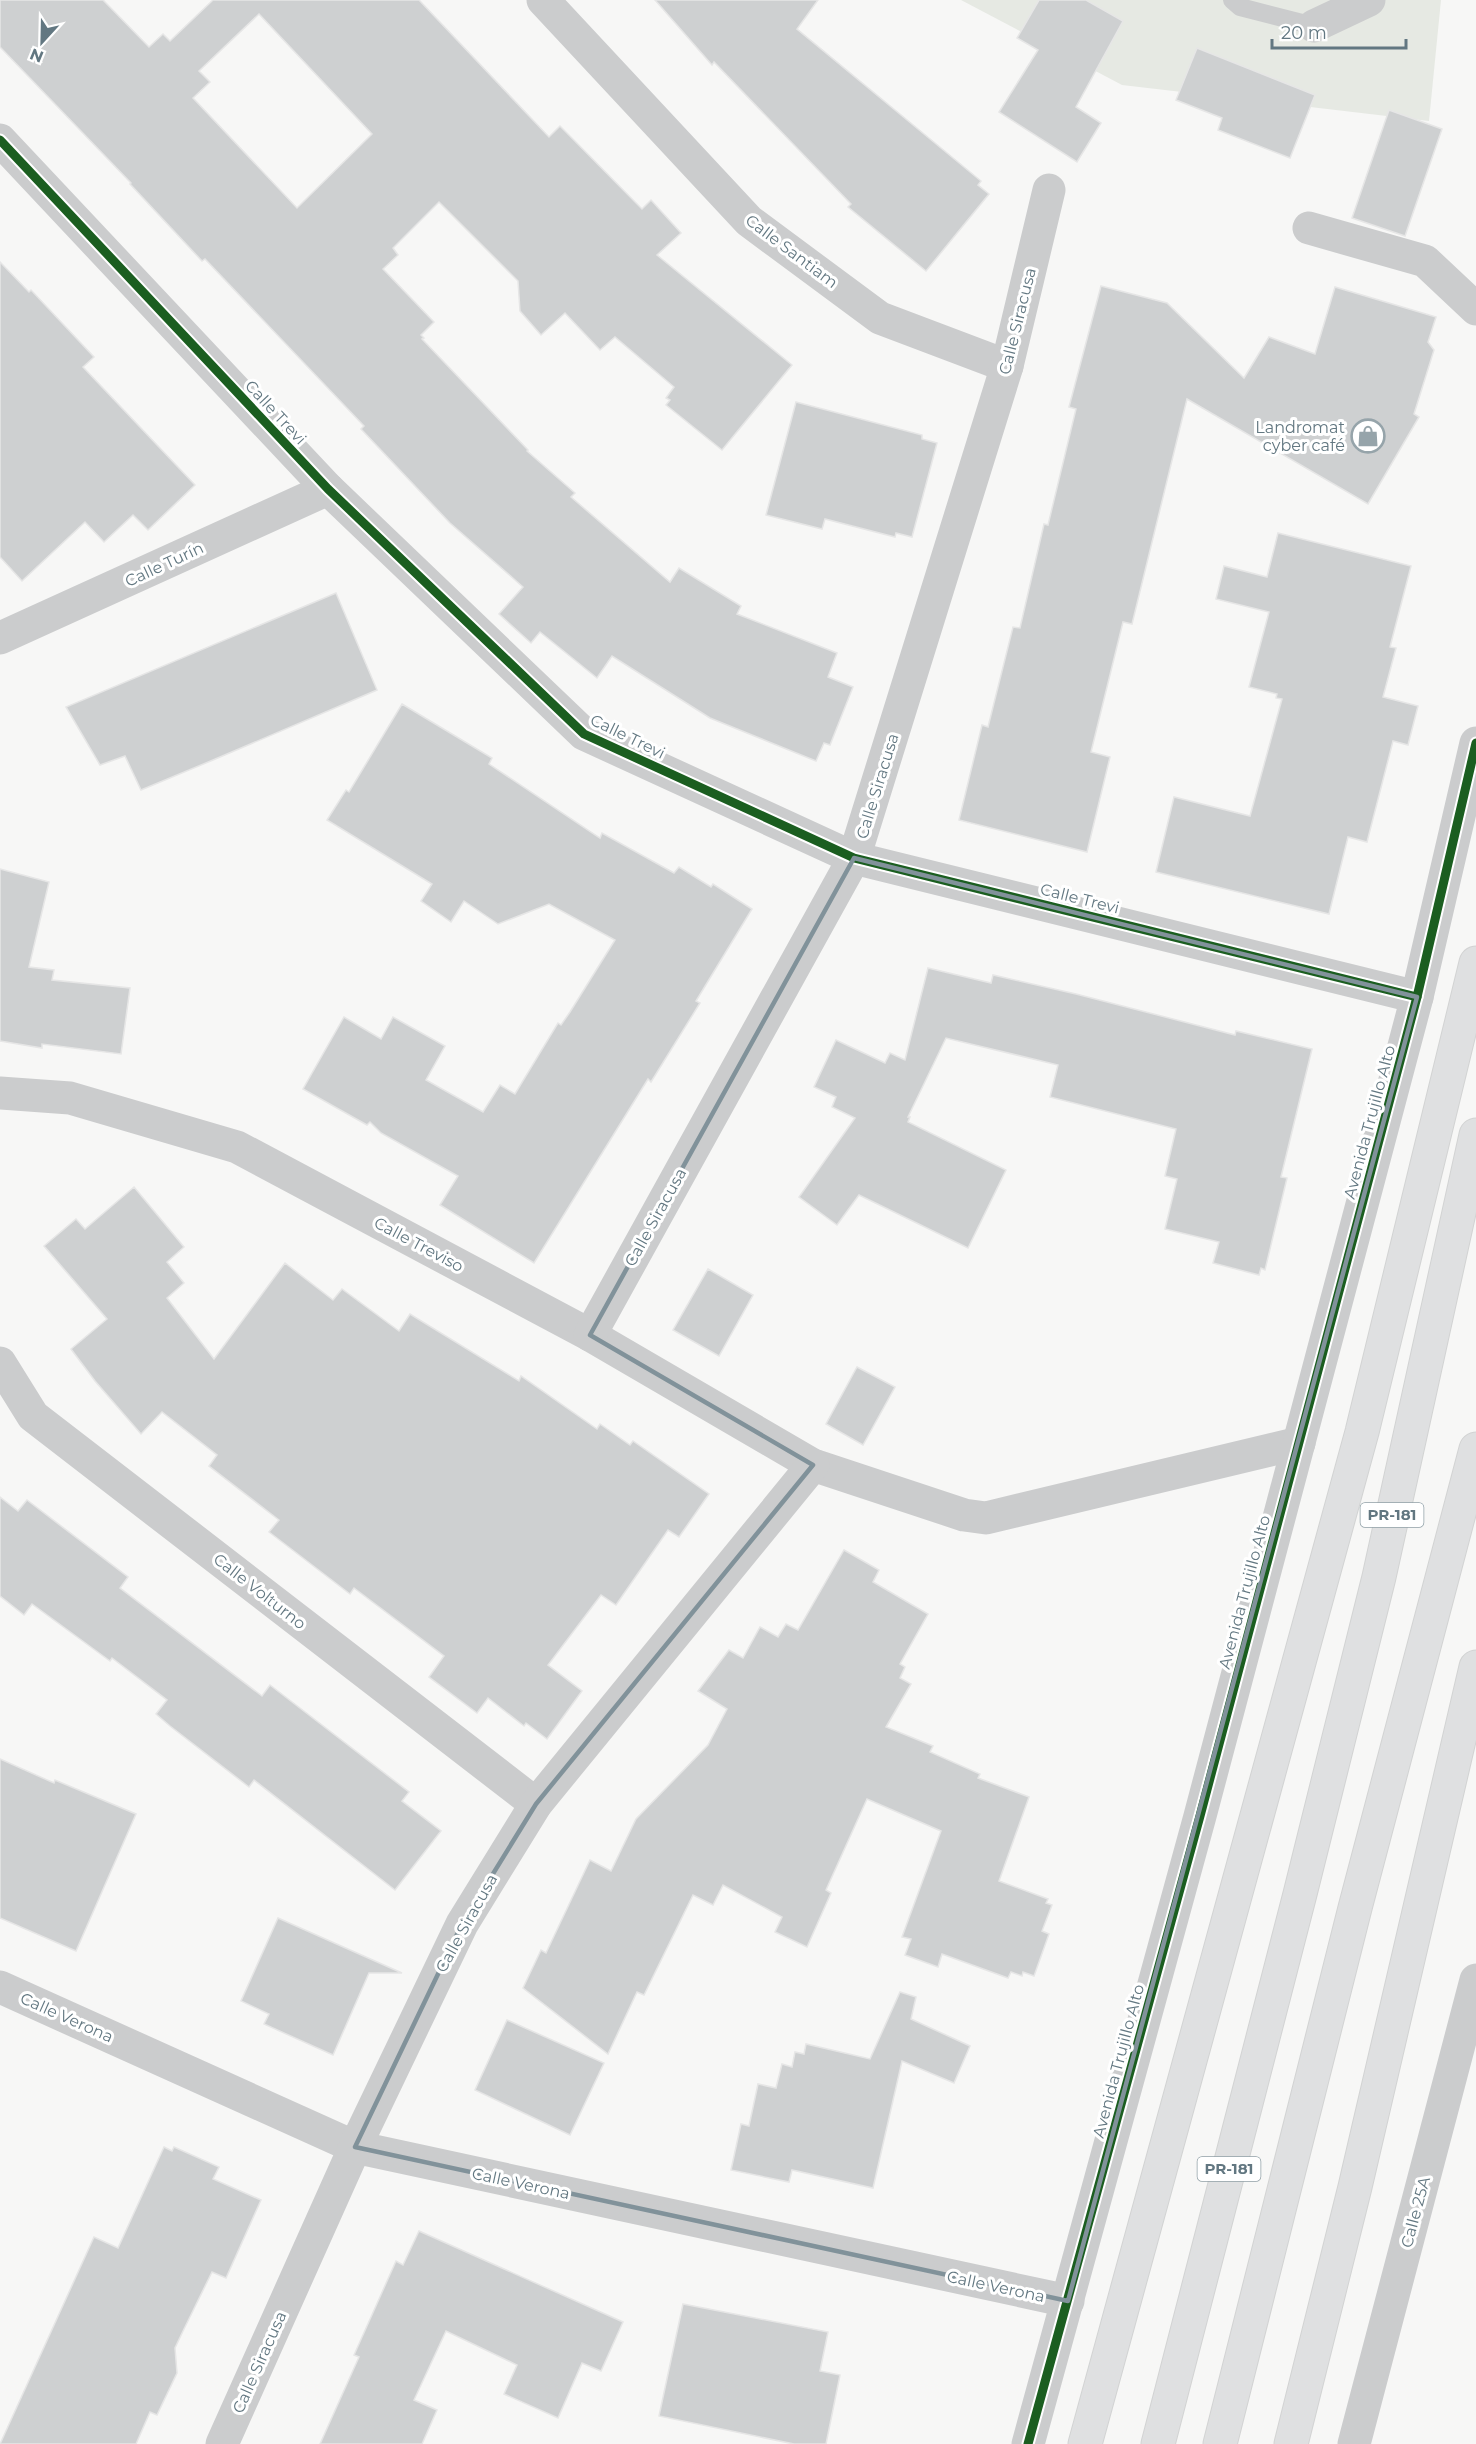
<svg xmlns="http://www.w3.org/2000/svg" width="1476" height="2444" viewBox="0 0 1476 2444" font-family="Montserrat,sans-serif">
  <rect width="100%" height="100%" fill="#f7f7f6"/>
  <!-- green -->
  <polygon fill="#e6e9e3" points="961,0 1441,0 1429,121 1122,85"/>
  <!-- building -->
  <g fill="#ced0d1" stroke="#e6e6e6" stroke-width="1.5" fill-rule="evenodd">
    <path d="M0,0H103L149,47L163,34L170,41L213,0H419L549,137L560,126L642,209L651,200L681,233L657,255L792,365L722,450L666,405L670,400L666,398L674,387L615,337L600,350L565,313L541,335L520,311L518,281L439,202L393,248L398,255L383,269L434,322L421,335L424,338L422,339L528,450L527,451L575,493L571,497L670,582L679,568L741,606L737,614L837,653L828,677L853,687L830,745L824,743L816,761L710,718L612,656L597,678L540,632L531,643L499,614L523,587L450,523L361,429L364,426L205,259L202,261L130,184L131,183L0,47ZM259,14L372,134L297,208L193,98L210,82L199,71Z"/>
    <polygon points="655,0 818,0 797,29 981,181 978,185 989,194 926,271 848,207 851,204 714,62 712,65"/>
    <polygon points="1039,0 1086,0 1123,21 1076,107 1101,123 1077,162 999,112 1038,50 1017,38"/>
    <polygon points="1197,48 1315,95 1290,158 1218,130 1222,118 1176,100"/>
    <polygon points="1389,110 1442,129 1405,236 1352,218"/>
    <polygon points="0,262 29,292 31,290 94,357 83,367 195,485 148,530 133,515 104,542 85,522 22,581 0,557"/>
    <polygon points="1101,286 1167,303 1244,378 1269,337 1315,354 1335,287 1436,317 1428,342 1434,350 1414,414 1419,417 1368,504 1187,399 1132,624 1123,622 1091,752 1110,757 1087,852 959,820 982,725 988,727 1013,627 1020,628 1044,524 1048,525 1076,409 1069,407"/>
    <polygon points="796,402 922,435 922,439 937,443 912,537 896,533 895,537 825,519 822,529 766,515"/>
    <polygon points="1278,533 1411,566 1390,647 1396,648 1383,697 1418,706 1408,745 1393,741 1367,842 1348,837 1329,914 1156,872 1174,797 1250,816 1282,699 1276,698 1277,694 1249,687 1269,612 1216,599 1224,566 1267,577"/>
    <polygon points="336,593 377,690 213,760 141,790 125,756 100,765 66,707"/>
    <polygon points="402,704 492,758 489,764 600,838 602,833 674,873 679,867 711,887 713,884 752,909 696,1001 700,1003 651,1082 648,1079 534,1263 440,1205 458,1176 381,1133 370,1122 367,1125 303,1089 344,1017 381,1039 393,1017 445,1046 426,1080 483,1112 500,1085 515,1094 558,1023 561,1025 570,1012 615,940 549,904 498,924 464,901 451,922 421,901 432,884 327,820 346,790 349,792"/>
    <polygon points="0,869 49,882 29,967 54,970 52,980 130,988 121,1054 42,1044 42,1048 0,1041"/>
    <polygon points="928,968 991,983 993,975 1076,994 1235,1035 1236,1031 1312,1049 1281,1177 1287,1178 1265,1270 1261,1268 1259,1275 1213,1263 1219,1242 1165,1229 1177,1179 1165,1176 1176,1129 1050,1097 1058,1065 946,1038 908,1117 910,1117 908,1122 1006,1170 968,1248 859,1195 837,1225 799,1197 855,1118 832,1107 836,1097 814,1087 836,1040 885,1063 890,1053 905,1060"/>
    <polygon points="134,1187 184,1247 167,1262 184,1283 167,1298 214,1359 285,1263 333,1300 342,1289 399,1331 410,1314 519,1381 521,1376 597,1429 600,1424 630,1445 633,1441 709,1494 679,1537 668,1530 616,1605 601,1595 548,1665 582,1691 547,1739 526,1723 524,1726 488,1698 477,1713 429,1677 444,1656 354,1588 350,1594 269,1532 279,1520 209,1466 217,1455 162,1412 141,1434 95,1381 71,1349 107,1319 44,1246 76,1219 85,1229"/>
    <polygon points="708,1269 753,1295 719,1356 673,1330"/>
    <polygon points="857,1367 895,1387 863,1445 826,1424"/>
    <polygon points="0,1497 18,1511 27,1500 128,1577 120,1588 262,1696 270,1685 409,1792 402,1801 441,1831 395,1890 254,1780 249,1787 170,1726 156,1714 167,1700 112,1658 110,1661 32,1604 24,1615 0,1596"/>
    <polygon points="844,1550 879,1570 873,1582 928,1614 900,1664 905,1667 900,1678 911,1684 886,1727 933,1746 930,1752 980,1774 978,1778 1029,1797 999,1881 1048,1899 1046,1903 1052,1905 1042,1931 1049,1934 1034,1976 1023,1972 1022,1976 1011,1972 1008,1978 942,1954 938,1967 905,1955 911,1939 902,1937 941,1831 867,1799 826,1890 831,1893 807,1947 775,1932 782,1917 723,1885 713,1905 693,1895 644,1995 637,1992 608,2054 523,1988 541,1950 546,1953 590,1860 611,1871 636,1819 708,1745 727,1709 698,1691 729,1650 743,1658 760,1627 778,1637 786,1624 798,1630"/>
    <polygon points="0,1759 54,1783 55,1780 136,1814 76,1951 0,1918"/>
    <polygon points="278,1918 402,1973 369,1973 333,2055 264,2024 269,2014 241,2001"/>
    <polygon points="900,1992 916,1997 911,2019 970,2046 954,2083 902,2061 873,2188 792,2170 789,2182 731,2170 741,2124 749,2126 758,2084 776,2088 782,2064 792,2067 795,2052 804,2054 806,2044 870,2059"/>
    <polygon points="507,2020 604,2063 570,2135 475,2090"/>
    <polygon points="164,2147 172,2151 174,2147 219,2167 213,2179 261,2200 226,2278 212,2272 184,2329 175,2348 177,2373 157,2415 150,2412 136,2444 0,2444 94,2237 118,2248"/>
    <polygon points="419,2231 623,2322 601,2371 582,2363 558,2418 504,2394 517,2365 446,2331 414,2400 437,2410 422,2444 320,2444 359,2357 354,2355 396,2261 403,2265"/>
    <polygon points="683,2304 828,2332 820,2371 840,2375 826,2444 794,2444 659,2416"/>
  </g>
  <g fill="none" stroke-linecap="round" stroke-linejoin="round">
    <defs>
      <g id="trunk">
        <polyline points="1085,2444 1362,1432 1476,963"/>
        <polyline points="1158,2444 1300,1894 1379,1577 1476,1135"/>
        <polyline points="1220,2444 1355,1908 1476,1449"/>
        <polyline points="1291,2444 1355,2187 1476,1667"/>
      </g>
    </defs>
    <!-- trunk casing -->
    <use href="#trunk" stroke="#d2d3d3" stroke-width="35"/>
    <!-- service -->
    <polyline stroke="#cbcccd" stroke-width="18" points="1232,0 1240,7 1314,26"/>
    <!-- minor -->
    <g stroke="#cbcccd" stroke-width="33">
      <polyline points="543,0 749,221 880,318 1007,366"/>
      <polyline points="1314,26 1369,0"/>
      <polyline points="0,140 328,489 584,734 854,858 1417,997"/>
      <polyline points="1309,228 1425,261 1476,309"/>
      <polyline points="0,638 328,489"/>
      <polyline points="0,1093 70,1098 237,1147 590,1335 813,1465 964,1515 986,1518 1299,1443"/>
      <polyline points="590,1335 854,858 1007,366 1049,190"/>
      <polyline points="0,1363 33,1416 536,1804"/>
      <polyline points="0,1987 355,2147 1068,2301"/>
      <polyline points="222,2444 355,2147 462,1924 536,1804 813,1465"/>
      <polyline points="1028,2444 1200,1816 1417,997 1476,743"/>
      <polyline points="1354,2444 1476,1980"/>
    </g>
    <!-- trunk -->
    <use href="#trunk" stroke="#dfe0e1" stroke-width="33"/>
    <defs>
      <g id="cycleway">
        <polyline points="0,140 328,489 584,734 854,858 1417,997"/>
        <polyline points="1028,2444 1200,1816 1417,997 1476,743"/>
      </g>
    </defs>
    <!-- cycleway casing -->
    <use href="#cycleway" stroke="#fff" stroke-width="13"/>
    <!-- cycleway -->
    <use href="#cycleway" stroke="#1b5e20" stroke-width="9"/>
  </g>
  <!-- marked area -->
  <path fill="none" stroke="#81929a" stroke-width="4.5" stroke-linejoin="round" d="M854,858L1417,997L1068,2301L355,2147L462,1924L536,1804L813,1465L590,1335Z"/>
  <!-- icons -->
  <defs>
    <symbol id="shop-ring" viewBox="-11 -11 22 22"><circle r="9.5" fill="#fff" stroke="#96a4aa" stroke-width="1.5"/><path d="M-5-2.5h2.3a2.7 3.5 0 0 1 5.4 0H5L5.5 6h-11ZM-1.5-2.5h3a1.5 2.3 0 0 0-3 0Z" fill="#96a4aa"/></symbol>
  </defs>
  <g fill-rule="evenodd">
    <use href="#shop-ring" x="1349" y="417" width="38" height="38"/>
  </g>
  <g text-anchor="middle" stroke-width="6" stroke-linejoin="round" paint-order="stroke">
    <!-- shield labels -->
    <g fill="#fff" stroke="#91a0a7" stroke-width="1.5">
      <rect x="1360.5" y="1503" width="63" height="24" rx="4.5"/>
      <rect x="1197.5" y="2157" width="63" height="24" rx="4.5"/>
    </g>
    <g font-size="15" font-weight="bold" fill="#627781">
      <text x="1392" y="1520">PR-181</text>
      <text x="1229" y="2174">PR-181</text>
    </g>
    <!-- street labels -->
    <g font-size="16" fill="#627781" stroke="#fff">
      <text transform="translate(792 251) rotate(37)" y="6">Calle Santiam</text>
      <text transform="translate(1017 321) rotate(-76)" y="6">Calle Siracusa</text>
      <text transform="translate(276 412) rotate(47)" y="6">Calle Trevi</text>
      <text transform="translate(164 564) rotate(-25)" y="6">Calle Turín</text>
      <text transform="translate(628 736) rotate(26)" y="6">Calle Trevi</text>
      <text transform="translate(877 786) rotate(-73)" y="6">Calle Siracusa</text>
      <text transform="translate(1080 898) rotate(14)" y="6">Calle Trevi</text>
      <text transform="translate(1369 1122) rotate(-75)" y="6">Avenida Trujillo Alto</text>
      <text transform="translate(655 1217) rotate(-61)" y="6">Calle Siracusa</text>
      <text transform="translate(419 1244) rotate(28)" y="6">Calle Treviso</text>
      <text transform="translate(260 1591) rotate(38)" y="6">Calle Volturno</text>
      <text transform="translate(1244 1592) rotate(-75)" y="6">Avenida Trujillo Alto</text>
      <text transform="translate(466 1923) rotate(-61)" y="6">Calle Siracusa</text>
      <text transform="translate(67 2017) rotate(24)" y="6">Calle Verona</text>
      <text transform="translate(1118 2061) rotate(-75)" y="6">Avenida Trujillo Alto</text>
      <text transform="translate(521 2183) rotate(12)" y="6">Calle Verona</text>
      <text transform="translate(1415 2212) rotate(-75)" y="6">Calle 25A</text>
      <text transform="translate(996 2286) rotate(12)" y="6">Calle Verona</text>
      <text transform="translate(259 2362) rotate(-66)" y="6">Calle Siracusa</text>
    </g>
    <!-- poi labels -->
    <g font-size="16" fill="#627781" stroke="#fff" text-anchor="end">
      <text x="1345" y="433">Landromat<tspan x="1345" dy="18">cyber café</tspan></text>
    </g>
  </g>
  <!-- north arrow -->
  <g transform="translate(42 42) rotate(202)" stroke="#ffffff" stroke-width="4.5" paint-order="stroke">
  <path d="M0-4.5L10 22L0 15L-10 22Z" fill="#627781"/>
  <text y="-9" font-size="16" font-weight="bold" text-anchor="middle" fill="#627781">N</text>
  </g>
  <!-- scale -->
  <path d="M1272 39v9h134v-9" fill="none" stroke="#627781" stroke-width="3"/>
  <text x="1281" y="39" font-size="18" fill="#627781" stroke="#ffffff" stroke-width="4.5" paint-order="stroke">20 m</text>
</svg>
